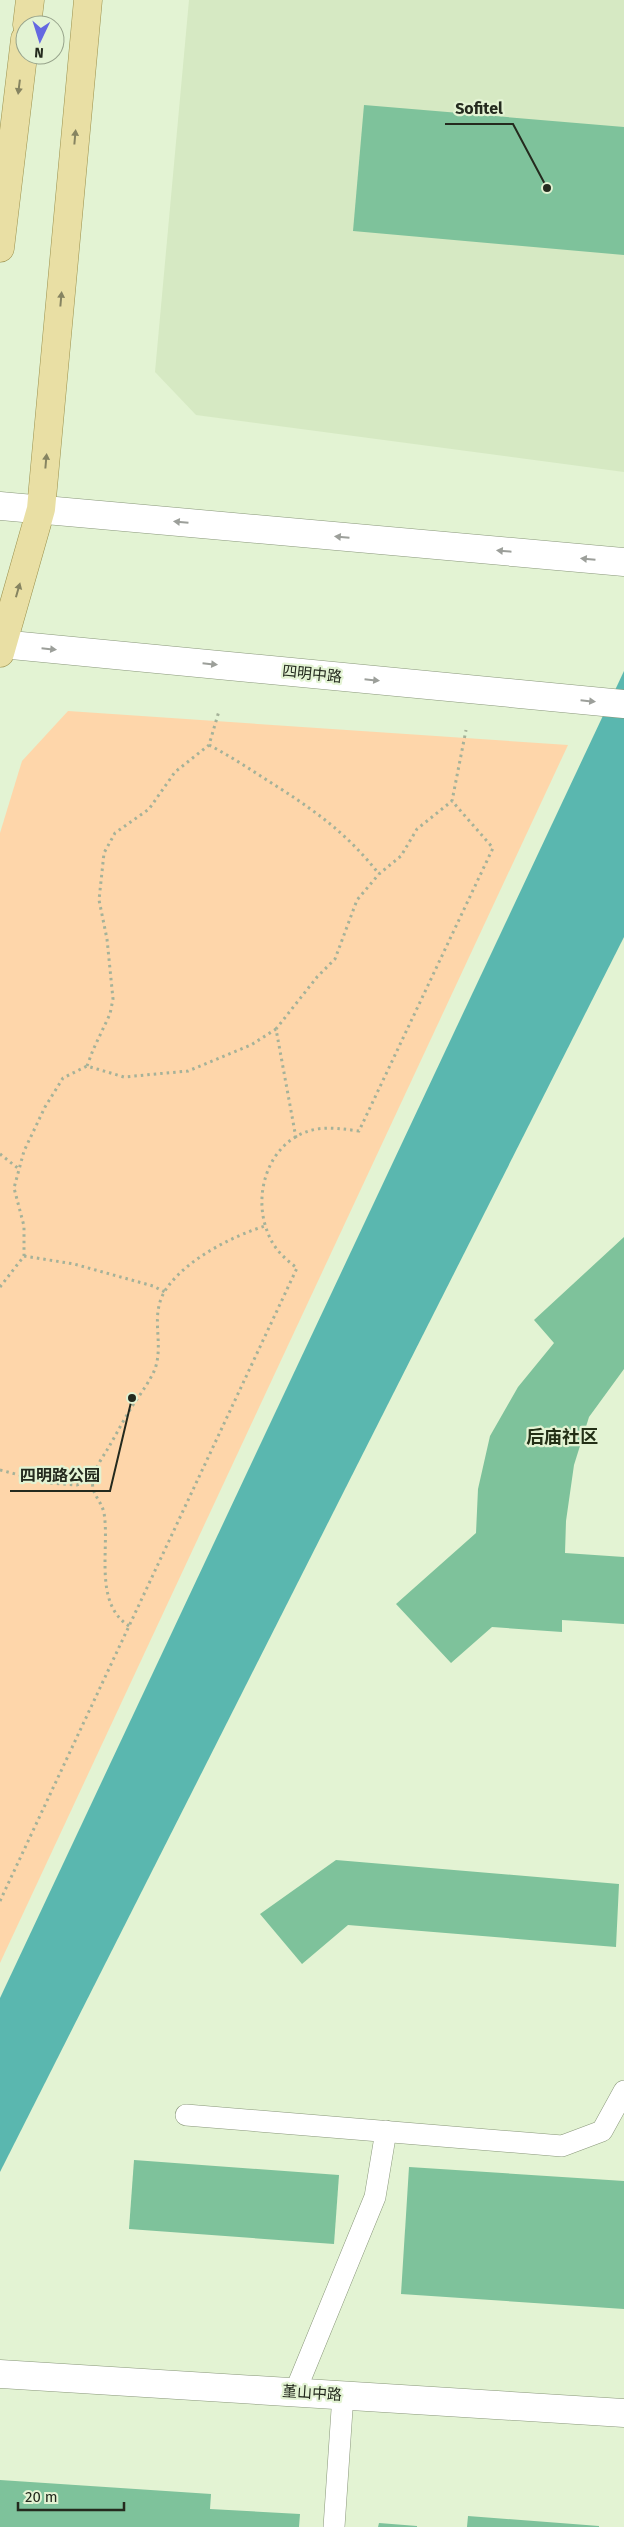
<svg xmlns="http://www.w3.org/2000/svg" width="624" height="2527" viewBox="0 0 624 2527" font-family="'Fira Sans','Noto Sans SC',sans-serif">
  <rect width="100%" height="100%" fill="#e3f3d3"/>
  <!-- built -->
  <polygon fill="#d6e9c3" points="189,0 624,0 624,472 196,415 155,372"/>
  <!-- green -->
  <polygon fill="#fed6aa" points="68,711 568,745 0,1963 0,833 22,761"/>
  <!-- water -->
  <polygon fill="#5ab7af" points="624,671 624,937 0,2172 0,1998"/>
  <!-- building -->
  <g fill="#7ec29b">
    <polygon points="364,105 624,127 624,255 353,231"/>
    <polygon points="624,1237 624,1369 589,1417 574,1465 566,1521 565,1553 624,1557 624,1624 562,1620 562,1632 492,1627 451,1663 396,1604 476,1533 478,1489 490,1436 518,1387 554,1343 534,1320"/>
    <polygon points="336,1860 619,1884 616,1947 348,1925 302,1964 260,1914"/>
    <polygon points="134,2160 339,2175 334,2244 129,2229"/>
    <polygon points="409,2167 624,2181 624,2309 401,2294"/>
    <polygon points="0,2480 211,2494 210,2509 300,2514 299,2527 0,2527"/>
    <polygon points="468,2516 599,2526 599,2527 467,2527"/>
    <polygon points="379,2523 417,2526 417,2527 378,2527"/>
  </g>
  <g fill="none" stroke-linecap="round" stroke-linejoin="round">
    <defs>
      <g id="service">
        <polyline points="186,2115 562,2146 602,2131 624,2091"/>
        <polyline points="295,2392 375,2197 386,2131"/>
        <polyline points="334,2527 343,2395"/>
      </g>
      <polyline id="tertiary" points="0,2374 624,2413"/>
      <g id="secondary">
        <polyline points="0,506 624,562"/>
        <polyline points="0,644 624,704"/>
      </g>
      <g id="primary">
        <polyline points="27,25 30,0"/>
        <polyline points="0,248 25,39"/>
        <polyline points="0,653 41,509 88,0"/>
      </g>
    </defs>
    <!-- service casing -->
    <use href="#service" stroke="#89977a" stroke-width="22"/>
    <!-- tertiary casing -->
    <use href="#tertiary" stroke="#89977a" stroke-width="29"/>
    <!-- secondary casing -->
    <use href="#secondary" stroke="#89977a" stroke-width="29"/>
    <!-- primary casing -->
    <use href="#primary" stroke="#9b914e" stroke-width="29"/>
    <!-- path -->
    <g stroke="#a5b299" stroke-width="3" stroke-dasharray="2.5 4" stroke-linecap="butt">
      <path d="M209,745C234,758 257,774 281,789C321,815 349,836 379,874"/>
      <polyline points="87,1066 93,1050 110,1014 113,999 107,939 99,900 104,853 115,833 149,809 175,772 209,745 219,711"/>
      <polyline points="296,1138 276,1029 317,977 335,959 357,900 379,874 401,856 417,829 452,801"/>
      <polyline points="0,1154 19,1169"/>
      <polyline points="24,1256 74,1264 153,1286 165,1292"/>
      <polyline points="0,1287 24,1256 24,1226 14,1188 24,1151 45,1107 63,1078 87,1066 124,1077 188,1071 251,1045 276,1029"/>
      <polyline points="0,1470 51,1483 77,1485 93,1478"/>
      <path d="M129,1626C93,1603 110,1548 104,1513C101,1499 90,1494 93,1478C95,1468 102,1458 107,1450C116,1435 124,1419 133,1405C141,1393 150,1381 155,1369C165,1340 147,1313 169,1285C191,1257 233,1236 265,1226"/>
      <path d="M0,1901L297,1268C285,1259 273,1248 268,1233C251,1193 270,1137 317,1129C331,1127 344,1129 359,1131L493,848L452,801L466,730"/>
    </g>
    <!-- service -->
    <use href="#service" stroke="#fff" stroke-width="21"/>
    <!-- tertiary -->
    <use href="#tertiary" stroke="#fff" stroke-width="28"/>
    <!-- secondary -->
    <use href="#secondary" stroke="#fff" stroke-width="28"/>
    <!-- primary -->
    <use href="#primary" stroke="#e9dfa4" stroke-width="28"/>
  </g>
  <!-- one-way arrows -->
  <defs><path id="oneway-solid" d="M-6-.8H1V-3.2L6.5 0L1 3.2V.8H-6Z" transform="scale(1.25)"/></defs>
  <g fill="#868461">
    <use href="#oneway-solid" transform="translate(19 87) rotate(97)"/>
    <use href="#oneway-solid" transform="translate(75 137) rotate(-85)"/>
    <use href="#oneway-solid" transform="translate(61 299) rotate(-85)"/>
    <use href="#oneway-solid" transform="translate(46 461) rotate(-85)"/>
    <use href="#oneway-solid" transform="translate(18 590) rotate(-74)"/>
  </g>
  <g fill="#9c9f9a">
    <use href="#oneway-solid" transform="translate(181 522) rotate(-175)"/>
    <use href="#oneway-solid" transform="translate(342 537) rotate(-175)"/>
    <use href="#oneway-solid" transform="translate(504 551) rotate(-175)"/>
    <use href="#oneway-solid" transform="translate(588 559) rotate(-175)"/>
    <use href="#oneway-solid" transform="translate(49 649) rotate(6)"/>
    <use href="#oneway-solid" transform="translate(210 664) rotate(6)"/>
    <use href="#oneway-solid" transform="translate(372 680) rotate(6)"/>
    <use href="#oneway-solid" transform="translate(588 701) rotate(6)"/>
  </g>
  <g text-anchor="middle" stroke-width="4.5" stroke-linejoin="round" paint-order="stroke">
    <!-- street labels -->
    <g font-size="15" fill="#242a1e" stroke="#e3f3d3">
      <text transform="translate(312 674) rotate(6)" y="5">四明中路</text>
      <text transform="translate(312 2393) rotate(4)" y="5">堇山中路</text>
    </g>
    <!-- quarter labels -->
    <g font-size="18" font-weight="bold" fill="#232f16" stroke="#e3f3d3">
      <text x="562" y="1443">后庙社区</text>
    </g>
  </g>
  <!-- callouts -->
  <path fill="none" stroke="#242a1e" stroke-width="2" d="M547 188L513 124H445M132 1398L110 1491H10"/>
  <g fill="#242a1e" stroke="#e3f3d3" stroke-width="2">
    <circle cx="547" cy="188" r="5"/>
    <circle cx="132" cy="1398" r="5"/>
  </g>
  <g font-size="16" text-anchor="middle" font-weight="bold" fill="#242a1e" stroke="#e3f3d3" stroke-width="4.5" stroke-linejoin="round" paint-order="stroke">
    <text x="479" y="114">Sofitel</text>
    <text x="60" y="1481">四明路公园</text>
  </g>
  <!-- north arrow -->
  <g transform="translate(40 40) rotate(184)"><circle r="24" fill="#e3f3d3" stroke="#97a38b"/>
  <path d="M0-4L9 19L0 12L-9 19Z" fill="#6468e1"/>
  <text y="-8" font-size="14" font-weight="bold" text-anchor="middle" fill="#242a1e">N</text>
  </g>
  <!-- scale -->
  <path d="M18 2502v8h106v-8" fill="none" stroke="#242a1e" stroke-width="2.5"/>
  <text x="25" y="2502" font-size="15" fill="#242a1e" stroke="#e3f3d3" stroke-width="4" paint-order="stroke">20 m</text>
</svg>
